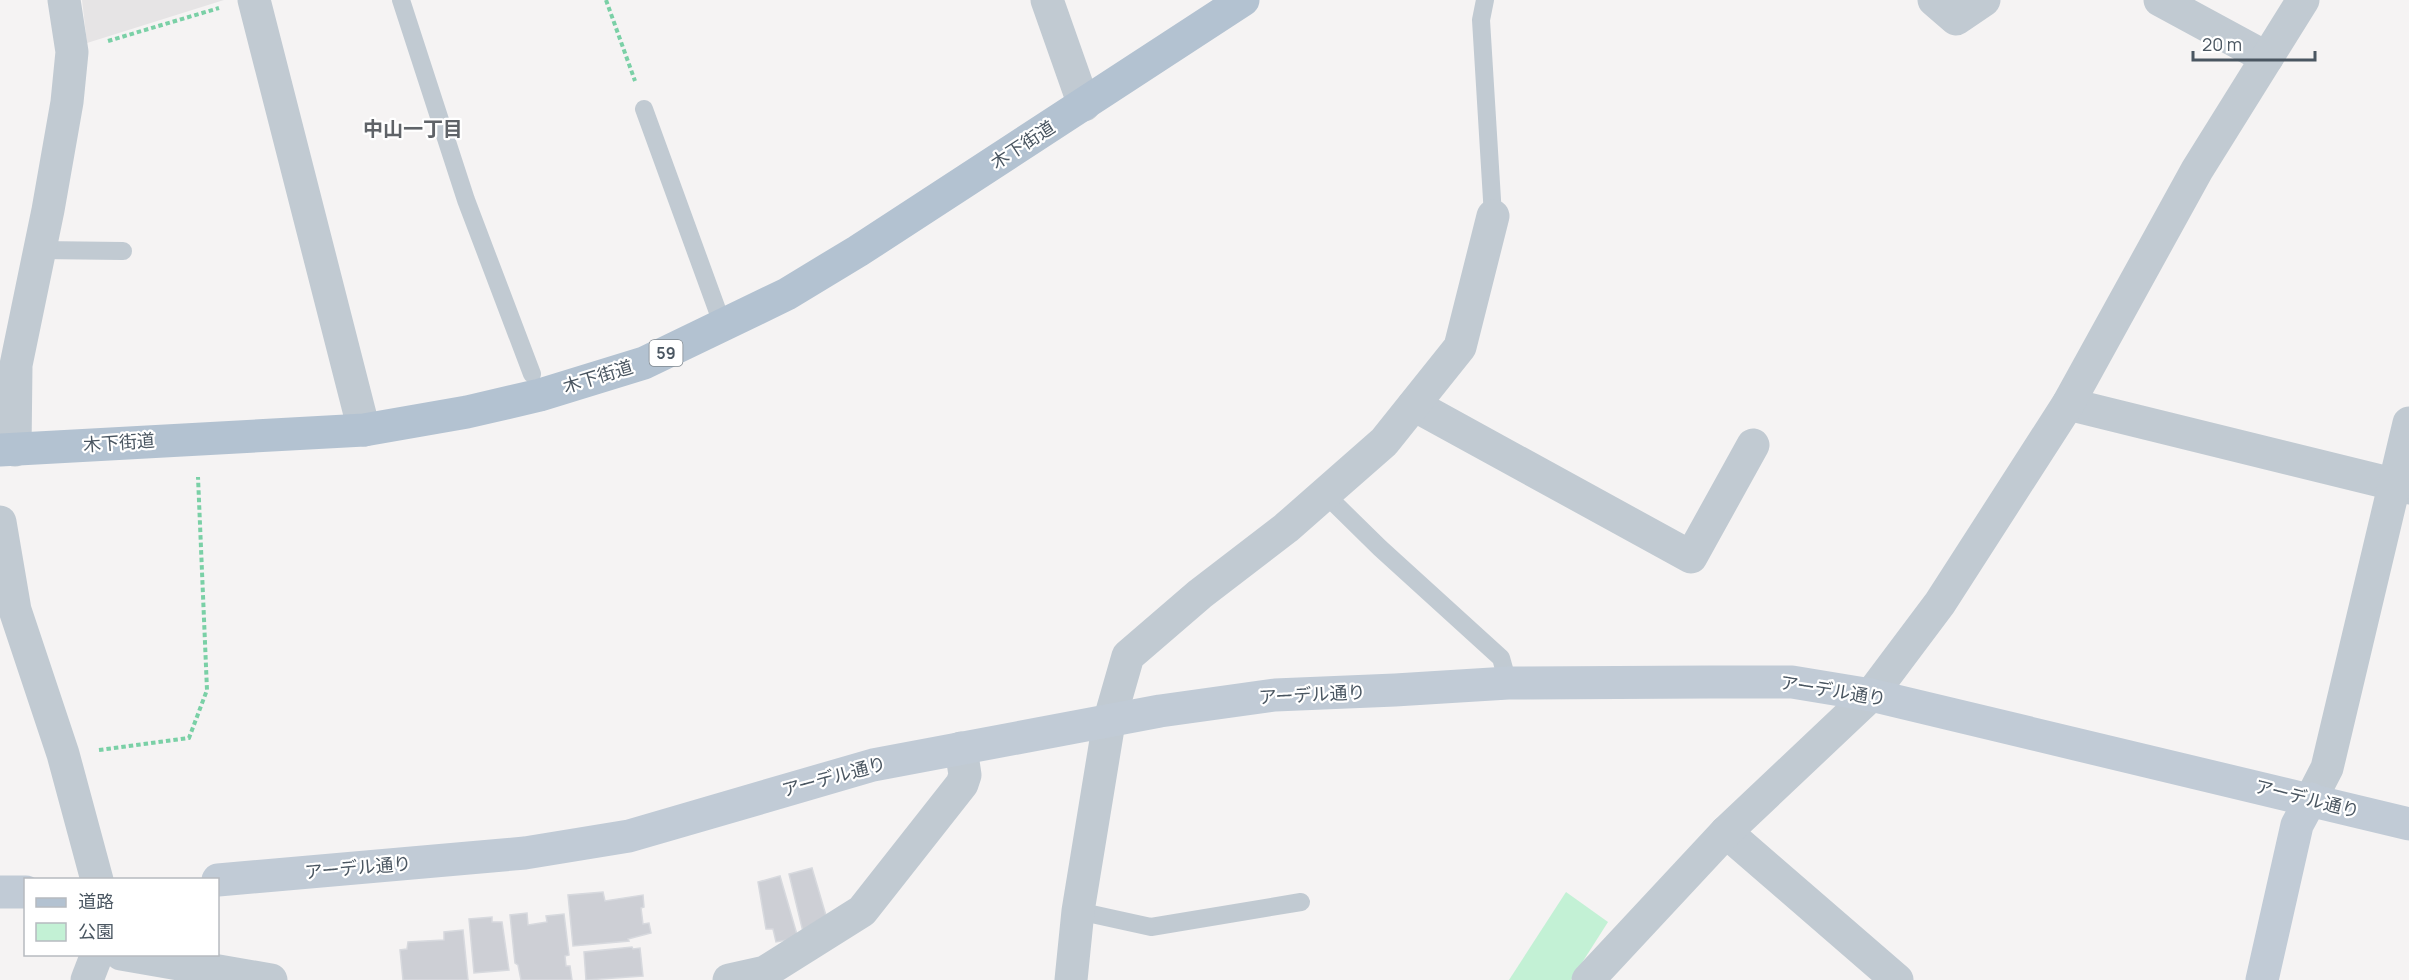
<svg xmlns="http://www.w3.org/2000/svg" width="2409" height="980" viewBox="0 0 2409 980" font-family="Manrope,'Noto Sans JP',sans-serif">
  <rect width="100%" height="100%" fill="#f5f3f3"/>
  <!-- education -->
  <polygon fill="#e6e4e5" points="82,0 224,0 87,43"/>
  <!-- green -->
  <polygon fill="#c3f1d5" points="1566,892 1608,922 1571,980 1509,980"/>
  <!-- building -->
  <g fill="#cdcfd5" stroke="#d7d9de" stroke-width="1.5">
    <polygon points="812,868 827,919 803,932 789,874"/>
    <polygon points="780,876 798,938 776,942 773,929 766,929 758,882"/>
    <polygon points="603,892 605,901 643,895 644,907 641,908 643,924 649,923 651,933 628,939 629,941 573,946 568,895"/>
    <polygon points="527,913 528,925 547,922 546,916 564,914 569,955 565,956 566,966 570,966 572,980 521,980 518,965 515,963 510,915"/>
    <polygon points="492,917 492,922 502,922 509,970 474,973 469,919"/>
    <polygon points="463,930 468,980 403,980 400,950 407,949 408,942 444,940 444,932"/>
    <polygon points="632,947 633,949 640,948 643,976 586,980 584,952"/>
  </g>
  <g fill="none" stroke-linecap="round" stroke-linejoin="round">
    <!-- path -->
    <g stroke="#7ad0a6" stroke-width="4" stroke-dasharray="4.5 3" stroke-linecap="butt">
      <polyline points="606,0 635,81"/>
      <polyline points="108,41 219,8"/>
      <polyline points="99,750 189,738 207,690 198,477"/>
    </g>
    <!-- lane -->
    <g stroke="#c1cad2" stroke-width="18">
      <polyline points="401,0 466,200 532,374"/>
      <polyline points="1485,0 1481,20 1493,216"/>
      <polyline points="644,109 723,326"/>
      <polyline points="40,250 123,251"/>
      <polyline points="1325,494 1380,548 1501,658 1508,683"/>
      <polyline points="1078,911 1151,927 1301,902"/>
    </g>
    <!-- street -->
    <g stroke="#c1cad2" stroke-width="33">
      <polyline points="254,0 364,430"/>
      <polyline points="1047,0 1084,105"/>
      <polyline points="1934,0 1956,19 1984,0"/>
      <polyline points="2160,0 2267,58"/>
      <polyline points="2068,404 2409,488"/>
      <polyline points="1414,405 1691,557 1753,445"/>
      <polyline points="15,450 16,365 48,210 67,102 72,52 64,0"/>
      <polyline points="0,522 15,610 63,754 97,880"/>
      <polyline points="2311,799 2327,768 2409,423"/>
      <polyline points="1726,832 1897,980"/>
      <polyline points="121,954 271,980"/>
      <polyline points="87,980 97,954"/>
      <polyline points="729,980 765,972 862,911 962,784 965,775 961,748"/>
      <polyline points="1071,980 1078,911 1109,722 1128,656 1200,594 1286,528 1384,442 1460,347 1493,216"/>
      <polyline points="1588,980 1726,832 1871,695 1940,603 2068,404 2197,170 2303,0"/>
    </g>
    <!-- secondary -->
    <g stroke="#c1cbd6" stroke-width="33">
      <polyline points="218,880 525,853 629,836 873,765 1160,711 1275,695 1395,690 1508,683 1711,682 1792,682 1871,695 2409,824"/>
      <polyline points="0,892 26,892"/>
      <polyline points="2262,980 2297,825 2311,799"/>
    </g>
    <!-- primary -->
    <polyline stroke="#b3c2d1" stroke-width="33" points="0,450 364,430 467,412 540,395 644,363 787,294 858,251 1243,0"/>
  </g>
  <g text-anchor="middle" stroke-width="4.5" stroke-linejoin="round" paint-order="stroke">
    <!-- shield labels -->
    <rect fill="#fff" stroke="#808990" stroke-width="1.5" x="649.5" y="340" width="33" height="26" rx="4.5"/>
    <g font-size="16" font-weight="bold" fill="#4a5661">
      <text x="666" y="359">59</text>
    </g>
    <!-- street labels -->
    <g font-size="18" fill="#4a5661" stroke="#fff">
      <text transform="translate(1023 145) rotate(-33)" y="6">木下街道</text>
      <text transform="translate(598 377) rotate(-17)" y="6">木下街道</text>
      <text transform="translate(119 443) rotate(-4)" y="6">木下街道</text>
      <text transform="translate(1833 691) rotate(9)" y="6">アーデル通り</text>
      <text transform="translate(1312 695) rotate(-3)" y="6">アーデル通り</text>
      <text transform="translate(834 777) rotate(-15)" y="6">アーデル通り</text>
      <text transform="translate(2307 799) rotate(14)" y="6">アーデル通り</text>
      <text transform="translate(358 868) rotate(-5)" y="6">アーデル通り</text>
    </g>
    <!-- neighbourhood labels -->
    <g font-size="20" font-weight="bold" fill="#5f6368" stroke="#fff">
      <text x="413" y="136">中山一丁目</text>
    </g>
  </g>
  <!-- legend -->
  <rect x="24" y="878" width="195" height="78" fill="#ffffff" stroke="#b7bbc0" stroke-width="1.5"/>
  <rect x="36" y="898" width="30" height="9" fill="#b3c2d1" stroke="#b7bbc0" stroke-width="1.5"/>
  <text x="78" y="908" font-size="18" fill="#4a5661">道路</text>
  <rect x="36" y="923" width="30" height="18" fill="#c3f1d5" stroke="#b7bbc0" stroke-width="1.5"/>
  <text x="78" y="938" font-size="18" fill="#4a5661">公園</text>
  <!-- scale -->
  <path d="M2193 51v9h122v-9" fill="none" stroke="#4a5661" stroke-width="3"/>
  <text x="2202" y="51" font-size="18" fill="#4a5661" stroke="#ffffff" stroke-width="4.5" paint-order="stroke">20 m</text>
</svg>
